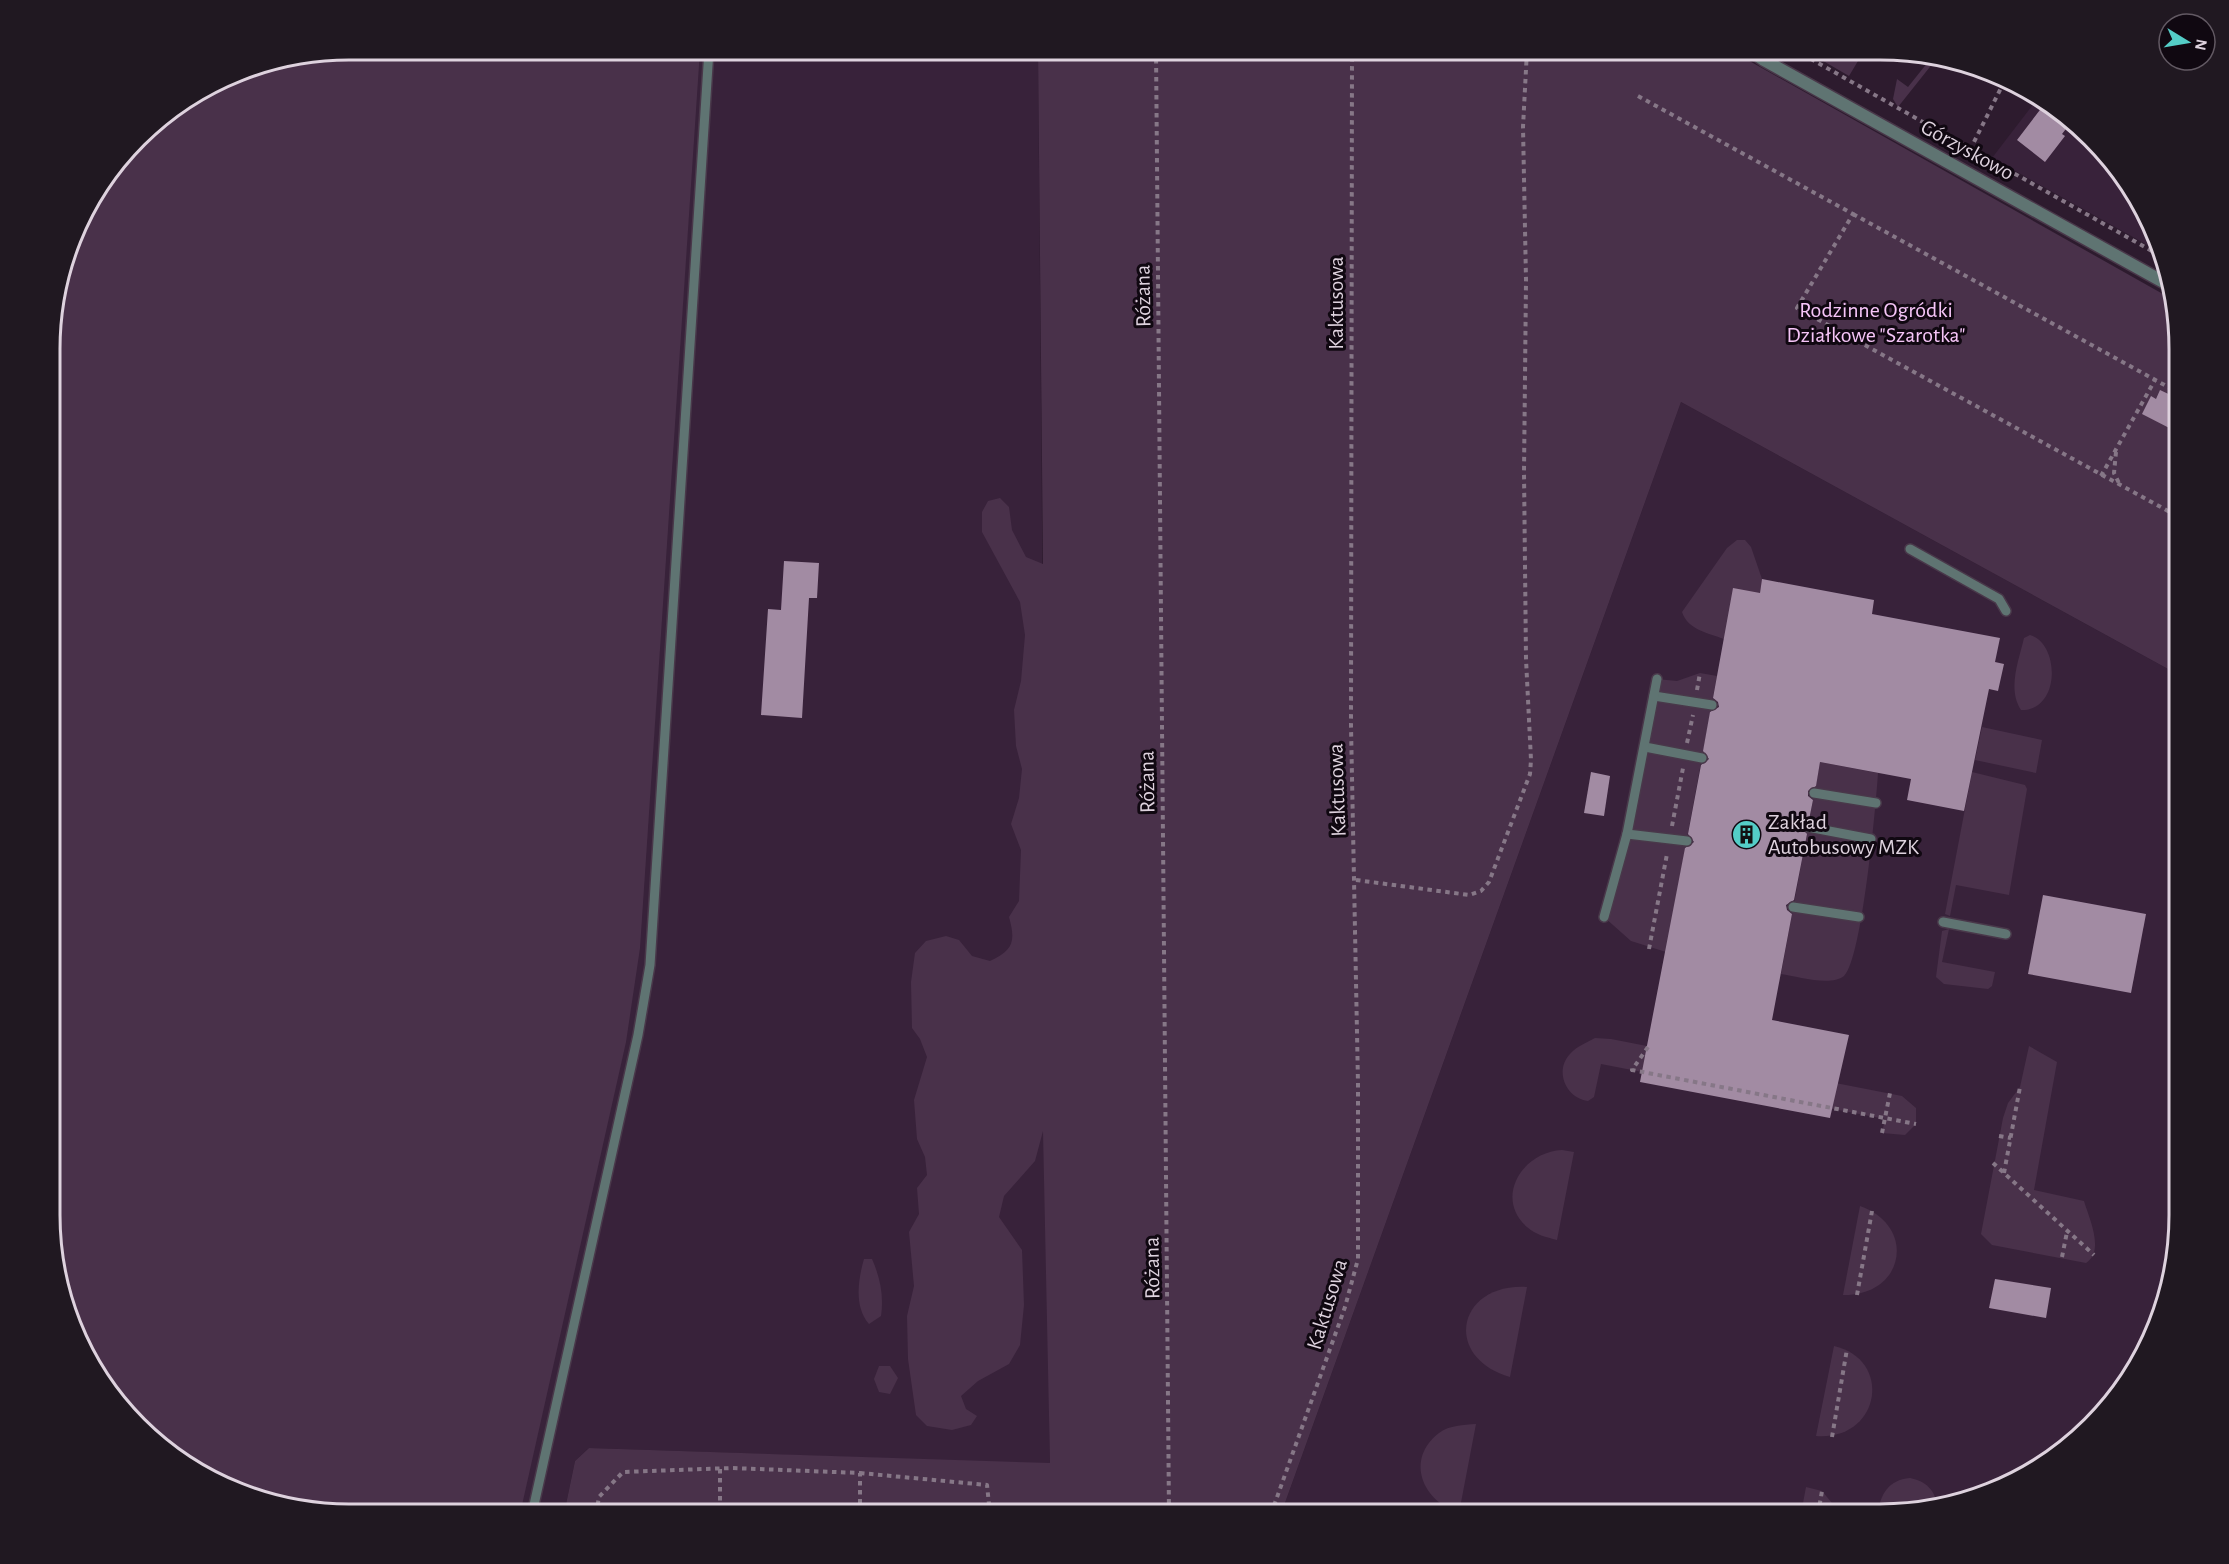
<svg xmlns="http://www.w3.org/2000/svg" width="2229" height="1564" viewBox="0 0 2229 1564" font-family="'Alegreya Sans',sans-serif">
  <rect width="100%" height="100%" fill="#2d1b2e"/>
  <!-- built -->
  <g fill="#38223a">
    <polygon points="349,50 1038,50 1050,1464 589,1448 575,1461 564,1514 330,1514 252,1498 167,1453 89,1365 52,1254 52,310 81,216 151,124 235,72"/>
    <polygon points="2038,98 2062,111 2105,152 2148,216 2158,251 1992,158"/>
    <polygon points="1681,402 2179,675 2179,1200 2160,1293 2166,1297 2163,1312 2118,1397 2077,1440 2013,1483 1957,1504 1881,1514 1281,1514"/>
  </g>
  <!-- green -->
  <g fill="#49314a">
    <polygon points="349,50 700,50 640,948 626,1042 520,1514 330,1514 252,1498 167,1453 89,1365 52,1254 52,310 81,216 151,124 235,72"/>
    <path d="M1038,50H1730L2170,298L2179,330V675L1681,402L1281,1514H564L575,1461L589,1448L1050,1463L1043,1131L1035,1161L1004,1196L999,1217L1022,1250L1024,1305L1020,1345L1009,1364L978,1381L961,1396L966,1409L977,1416L971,1425L952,1430L927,1426L916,1415L908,1359L907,1316L914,1286L909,1232L919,1214L917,1188L927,1175L925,1157L917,1139L914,1100L927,1057L920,1039L912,1028L911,982L915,953L926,941L946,936L959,940L972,956L990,961C1013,950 1016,942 1009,917L1019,901L1021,850L1011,824L1019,798L1022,769L1016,746L1014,710L1021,681L1025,635L1020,602L982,532V512L988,501L1000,498L1009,507L1012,530L1026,557L1043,564Z"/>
    <polygon points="1816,50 1854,50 1861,56 1849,76 1813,55"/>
    <polygon points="1932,57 1937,58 1898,107 1893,99 1897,79 1908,87"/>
    <path d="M1737,540H1745L1751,547L1762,579L1760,593L1724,639C1708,633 1688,630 1682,612L1727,548Z"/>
    <path d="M2030,635C2060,643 2061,711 2021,710C2007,689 2019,660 2024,638Z"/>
    <polygon points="1700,673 1717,676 1666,952 1631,941 1604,917 1627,834 1657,679 1677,681"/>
    <polygon points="1982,727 2042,740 2036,773 1975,760"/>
    <path d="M1820,762L1878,773C1876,805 1862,960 1844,976C1830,987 1797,976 1781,974Z"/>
    <polygon points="1972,772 2025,785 2027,789 2009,895 1956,885 1950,916 1945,914"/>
    <polygon points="1949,929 1942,962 1995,972 1992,986 1988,989 1944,984 1936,977 1942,931"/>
    <path d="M1595,1038L1611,1039L1902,1096L1916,1108V1124L1905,1135L1882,1133L1885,1119L1601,1064L1594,1097L1588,1101C1566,1098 1554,1071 1570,1054C1577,1046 1586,1043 1595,1038Z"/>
    <path d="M2029,1046L2057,1062L2034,1190L2084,1201C2089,1218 2105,1251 2086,1263L1992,1245L1981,1234L2003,1118L2008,1103L2020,1087Z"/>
    <path d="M1562,1150L1574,1152L1557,1240C1546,1237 1536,1235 1527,1227C1494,1198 1522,1152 1562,1150Z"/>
    <path d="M1860,1206C1917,1226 1905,1296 1843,1295Z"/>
    <path d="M864,1259H872C880,1277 884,1296 881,1316L869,1324C854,1307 858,1280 864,1259Z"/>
    <path d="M1527,1287L1510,1377C1442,1357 1457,1283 1527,1287Z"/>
    <path d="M1834,1346C1894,1360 1880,1441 1816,1436Z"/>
    <polygon points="879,1366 890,1366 898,1378 890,1394 879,1392 874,1379"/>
    <path d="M1476,1424L1459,1513C1422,1501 1405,1459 1439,1433C1450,1425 1463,1425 1476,1424Z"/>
    <path d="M1910,1478C1926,1481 1936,1491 1937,1507L1877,1514C1881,1494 1888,1480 1910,1478Z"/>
    <polygon points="1806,1487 1822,1491 1841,1514 1801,1514"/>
  </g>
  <!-- building -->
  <g fill="#a28ba3">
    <polygon points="2046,102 2072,121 2062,134 2065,136 2045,162 2017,140"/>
    <polygon points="2160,390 2179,399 2179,433 2142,414 2151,396 2156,399"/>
    <polygon points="784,561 819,563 817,598 809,598 802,718 761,715 768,609 781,610"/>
    <polygon points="1762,579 1874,600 1872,614 2000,638 1995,662 2004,664 1998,691 1989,689 1964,811 1907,800 1911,779 1820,762 1816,786 1808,791 1808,796 1813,800 1809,820 1803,822 1801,826 1807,834 1794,900 1786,905 1787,910 1792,914 1772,1020 1849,1035 1830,1118 1640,1082 1685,848 1694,842 1688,834 1701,765 1709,759 1703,751 1710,712 1719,707 1718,702 1713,698 1733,588 1760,593"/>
    <polygon points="1591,772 1610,776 1604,816 1584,813"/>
    <polygon points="2043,895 2146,914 2131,993 2028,974"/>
    <polygon points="1995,1279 2051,1288 2046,1318 1989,1308"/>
  </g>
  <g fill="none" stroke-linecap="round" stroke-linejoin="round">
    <defs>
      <g id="lane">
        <polyline points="1910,549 1999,599 2006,611"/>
        <polyline points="1654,696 1712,705"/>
        <polyline points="1645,747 1702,758"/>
        <polyline points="1814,793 1876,803"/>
        <polyline points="1808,827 1871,839"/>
        <polyline points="1627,834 1687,841"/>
        <polyline points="1793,907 1859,917"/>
        <polyline points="1604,917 1627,834 1657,679"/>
        <polyline points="1943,922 2006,934"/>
        <polyline points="532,1514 638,1035 650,965 709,50"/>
      </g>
      <polyline id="street" points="1750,50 1764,60 2167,284"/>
    </defs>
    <!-- lane casing -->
    <use href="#lane" stroke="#49384a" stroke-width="12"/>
    <!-- street casing -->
    <use href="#street" stroke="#49384a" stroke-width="15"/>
    <!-- path -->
    <g stroke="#867787" stroke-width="4" stroke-dasharray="4.5 4.5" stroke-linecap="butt">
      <polyline points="1156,50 1169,1514"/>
      <polyline points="1795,50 2159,255"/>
      <polyline points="1638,96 1853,214 1797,308 2179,517"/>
      <polyline points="1970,150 2005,80"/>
      <polyline points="1853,214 2179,393"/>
      <polyline points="2116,452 2114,473 2120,485"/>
      <polyline points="2101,476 2155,380"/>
      <polyline points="1697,690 1700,673"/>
      <polyline points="1687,743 1693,715"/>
      <polyline points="1672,826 1683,768"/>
      <polyline points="1356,880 1469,895 1481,891 1489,882 1530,774 1531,760 1526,659 1524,472 1526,280 1523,127 1527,50"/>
      <polyline points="1649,949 1667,854"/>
      <polyline points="1648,1047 1632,1070 1916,1124"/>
      <polyline points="1882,1133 1890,1093"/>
      <polyline points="1999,1136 2011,1138"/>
      <polyline points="1993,1163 2094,1255"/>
      <polyline points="2004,1173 2020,1087"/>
      <polyline points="2062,1257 2067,1232"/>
      <polyline points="1857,1295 1872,1211"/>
      <polyline points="1832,1437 1847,1349"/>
      <polyline points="720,1469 720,1514"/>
      <polyline points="860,1473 987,1485 990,1514"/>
      <polyline points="596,1514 599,1497 623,1472 732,1468 860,1473 860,1514"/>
      <polyline points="1271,1514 1345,1307 1358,1259 1358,1084 1351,726 1352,50"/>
      <polyline points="1818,1514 1822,1491"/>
    </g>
    <!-- lane -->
    <use href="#lane" stroke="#5f7472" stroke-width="9"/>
    <!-- street -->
    <use href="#street" stroke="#5f7472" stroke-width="12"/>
  </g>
  <!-- icons -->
  <defs>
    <symbol id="building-disc" viewBox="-11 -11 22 22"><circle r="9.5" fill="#54cdc7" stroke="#100811"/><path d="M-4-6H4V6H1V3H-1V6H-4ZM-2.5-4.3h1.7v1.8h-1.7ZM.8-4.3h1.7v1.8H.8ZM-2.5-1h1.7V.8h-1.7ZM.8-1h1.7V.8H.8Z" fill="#111"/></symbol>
  </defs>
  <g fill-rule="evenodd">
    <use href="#building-disc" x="1730" y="818" width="33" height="33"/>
  </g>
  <g text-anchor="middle" stroke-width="6" stroke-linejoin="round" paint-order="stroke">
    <!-- street labels -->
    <g font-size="22" fill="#ded2de" stroke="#100811">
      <text transform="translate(1968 149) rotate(29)" y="8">Górzyskowo</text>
      <text transform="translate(1142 296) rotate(-91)" y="8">Różana</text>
      <text transform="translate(1335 303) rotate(-90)" y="8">Kaktusowa</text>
      <text transform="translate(1146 782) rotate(-91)" y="8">Różana</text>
      <text transform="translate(1336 790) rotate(-92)" y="8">Kaktusowa</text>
      <text transform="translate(1151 1268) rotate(-91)" y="8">Różana</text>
      <text transform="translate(1326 1304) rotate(-73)" y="8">Kaktusowa</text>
    </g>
    <!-- park labels -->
    <g font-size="22" fill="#f6c5f8" stroke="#100811">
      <text x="1876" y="317">Rodzinne Ogródki<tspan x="1876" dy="25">Działkowe "Szarotka"</tspan></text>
    </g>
    <!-- poi labels -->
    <g font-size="22" fill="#ded2de" stroke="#100811" text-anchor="start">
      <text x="1768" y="829">Zakład<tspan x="1768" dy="25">Autobusowy MZK</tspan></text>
    </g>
  </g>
  <!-- crop -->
  <path d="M0 0H2229V1564H0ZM349 60H1880A289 289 0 0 1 2169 349V1215A289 289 0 0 1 1880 1504H349A289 289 0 0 1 60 1215V349A289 289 0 0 1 349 60Z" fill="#201821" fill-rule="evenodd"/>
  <path fill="none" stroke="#ded2de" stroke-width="3" d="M349 60H1880A289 289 0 0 1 2169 349V1215A289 289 0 0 1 1880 1504H349A289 289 0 0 1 60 1215V349A289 289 0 0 1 349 60Z"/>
  <!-- north arrow -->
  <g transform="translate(2187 42) rotate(101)"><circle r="28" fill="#100811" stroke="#625963" stroke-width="1.5"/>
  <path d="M0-4.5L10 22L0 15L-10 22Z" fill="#54cdc7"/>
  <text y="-9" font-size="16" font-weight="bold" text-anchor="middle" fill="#ded2de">N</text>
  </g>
</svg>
